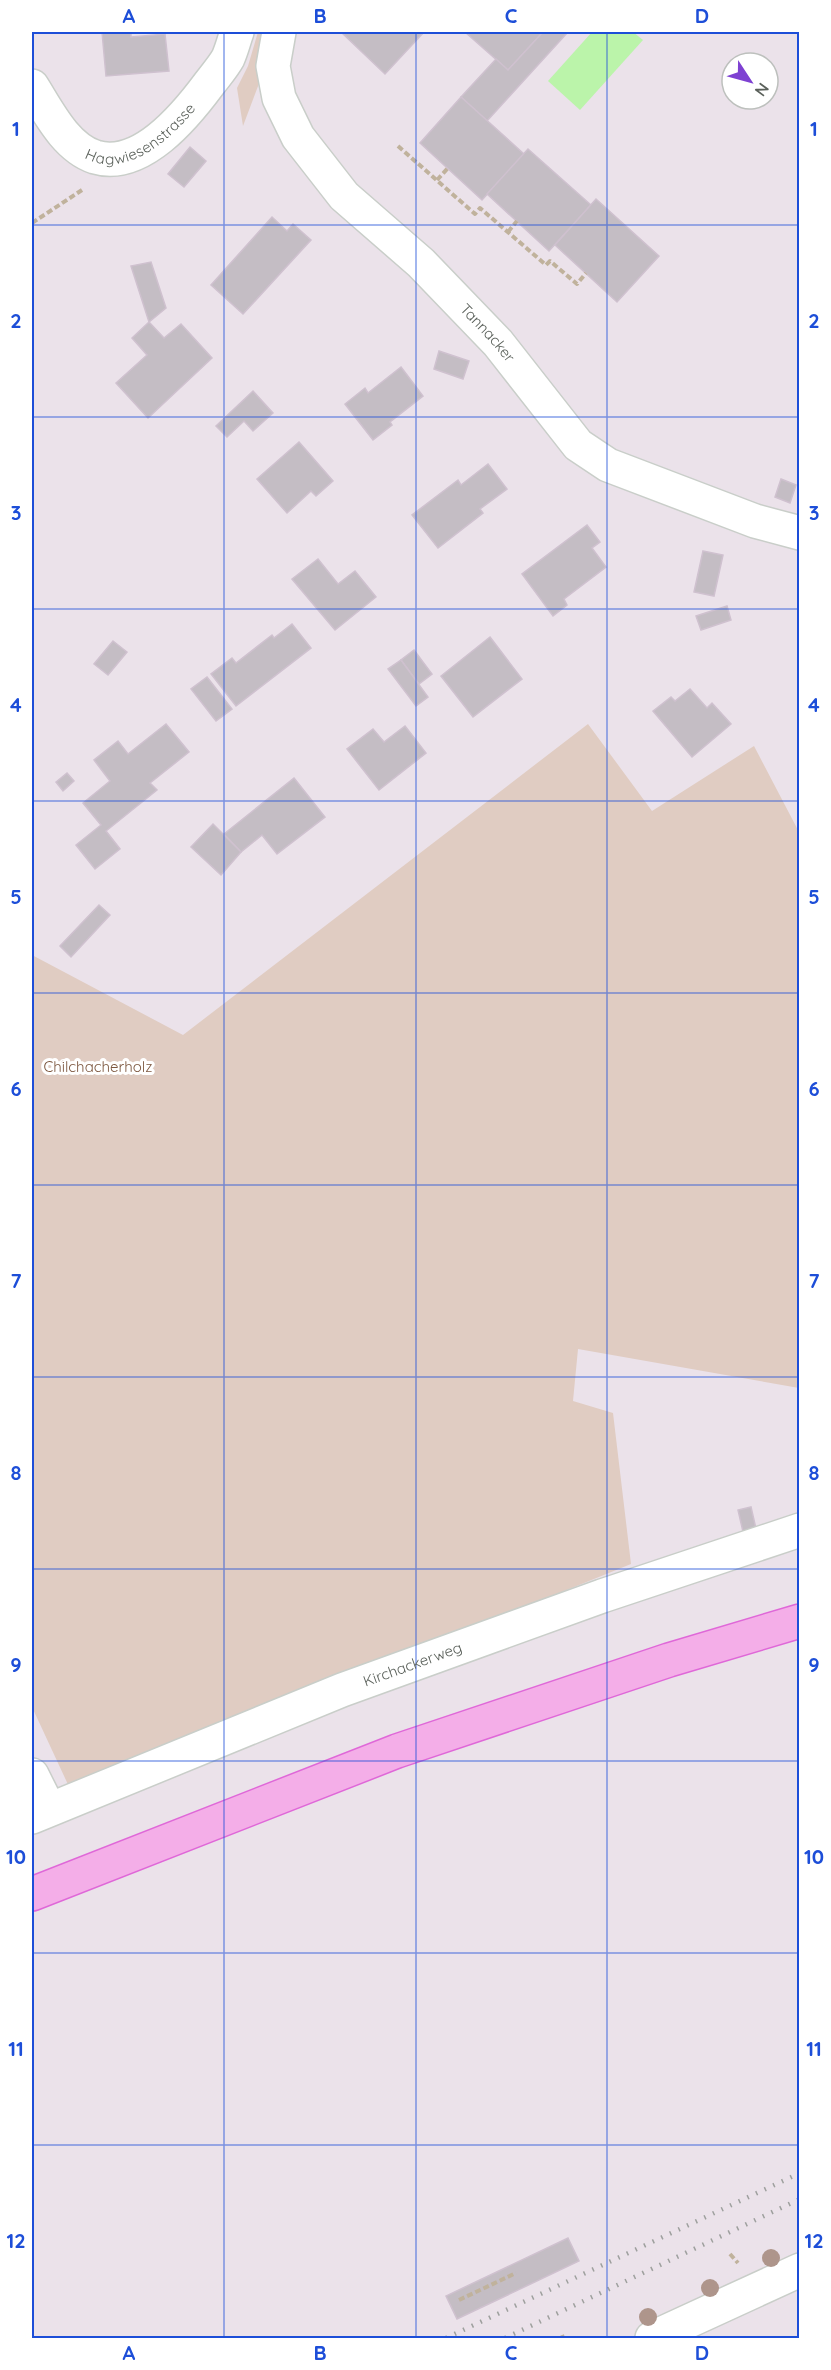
<svg xmlns="http://www.w3.org/2000/svg" width="831" height="2370" viewBox="0 0 831 2370" font-family="Quicksand,sans-serif">
  <rect width="100%" height="100%" fill="#ebe2ea"/>
  <!-- green -->
  <g fill="#e0ccc2">
    <polygon points="258,32 271,32 263,73 243,126 237,88 248,66"/>
    <polygon points="588,724 652,811 754,746 799,832 799,1388 578,1349 573,1401 613,1413 631,1564 71,1791 32,1707 32,955 183,1035"/>
  </g>
  <!-- water -->
  <polygon fill="#bbf4aa" points="592,32 633,32 643,40 580,110 548,81"/>
  <!-- building -->
  <g fill="#c4bdc4" stroke="#cfc1cf" stroke-width="1.5">
    <polygon points="102,32 131,32 131,37 165,34 169,71 106,76"/>
    <polygon points="341,32 424,32 385,74"/>
    <polygon points="465,32 543,32 508,70"/>
    <polygon points="543,32 568,32 487,121 461,97 496,59 508,70"/>
    <polygon points="461,97 524,154 482,200 420,143"/>
    <polygon points="190,147 206,161 184,187 168,174"/>
    <polygon points="528,149 591,205 549,251 487,194"/>
    <polygon points="596,199 659,256 617,302 555,245"/>
    <polygon points="272,217 287,231 293,224 311,240 243,314 211,285"/>
    <polygon points="151,262 166,308 149,322 131,266"/>
    <polygon points="149,322 164,338 181,324 212,358 148,418 116,383 147,355 132,338"/>
    <polygon points="439,351 469,361 463,379 434,369"/>
    <polygon points="401,367 423,396 390,422 392,425 373,440 345,404 365,388 368,393"/>
    <polygon points="253,391 273,413 253,431 244,421 227,437 216,426"/>
    <polygon points="299,442 333,481 316,496 311,491 287,513 257,479"/>
    <polygon points="488,464 507,489 480,509 483,513 438,548 412,515 458,480 461,485"/>
    <polygon points="781,479 796,485 790,503 775,497"/>
    <polygon points="587,525 600,542 592,548 606,567 564,599 567,605 553,616 522,574"/>
    <polygon points="703,551 723,555 714,596 694,592"/>
    <polygon points="318,559 338,584 355,571 376,597 335,630 292,579"/>
    <polygon points="727,606 731,620 701,630 696,616"/>
    <polygon points="292,624 311,648 236,706 211,674 232,658 236,663 272,635 274,638"/>
    <polygon points="490,637 522,679 473,717 441,676"/>
    <polygon points="113,641 127,652 108,675 94,664"/>
    <polygon points="414,650 432,674 419,684 401,660"/>
    <polygon points="401,660 428,697 416,706 388,669"/>
    <polygon points="207,677 232,709 216,721 191,689"/>
    <polygon points="690,689 707,708 712,703 731,724 692,757 653,711 671,697 675,701"/>
    <polygon points="166,724 189,752 150,783 157,790 106,831 120,849 95,869 76,845 101,825 83,803 110,781 94,760 118,741 128,754"/>
    <polygon points="405,726 426,753 379,790 347,749 373,729 384,742"/>
    <polygon points="67,773 74,781 63,791 56,782"/>
    <polygon points="294,778 325,817 277,854 262,835 241,852 224,834"/>
    <polygon points="213,824 241,852 221,875 191,847"/>
    <polygon points="99,905 110,915 71,957 60,946"/>
    <polygon points="751,1507 757,1533 744,1536 738,1510"/>
    <polygon points="568,2238 579,2261 457,2319 446,2296"/>
  </g>
  <g fill="none" stroke-linecap="round" stroke-linejoin="round">
    <defs>
      <g id="minor">
        <path id="s1" d="M279,32L273,66L279,98L298,137L344,196L421,263L498,343L578,445L608,465L755,521L800,533"/>
        <path id="s2" d="M32,86C48,111 65,147 95,157C141,171 186,115 209,84C215,76 223,67 228,58C232,49 234,40 237,32"/>
        <polyline points="32,1775 49,1809"/>
        <path id="s3" d="M32,1817L342,1690L602,1596L800,1530"/>
        <polyline points="652,2338 800,2270"/>
      </g>
      <polyline id="major" points="32,1894 397,1751 669,1660 800,1621"/>
    </defs>
    <!-- minor casing -->
    <use href="#minor" stroke="#c9cec9" stroke-width="36"/>
    <!-- major casing -->
    <use href="#major" stroke="#df68d8" stroke-width="36"/>
    <!-- path -->
    <g stroke="#c0b29c" stroke-width="4" stroke-dasharray="6 3" stroke-linecap="butt">
      <polyline points="398,146 475,214 480,208 546,265 550,261 577,284 586,273"/>
      <polyline points="437,180 448,168"/>
      <polyline points="32,223 82,190"/>
      <polyline points="508,232 517,221"/>
      <polyline points="730,2254 738,2263"/>
      <polyline points="459,2300 516,2273"/>
      <polyline points="562,2335 563,2338"/>
    </g>
    <!-- minor -->
    <use href="#minor" stroke="#fff" stroke-width="33"/>
    <!-- major -->
    <use href="#major" stroke="#f4aee8" stroke-width="33"/>
    <!-- rail -->
    <g stroke="#9ea09e" stroke-width="4.5" stroke-dasharray="1.5 8" stroke-linecap="butt">
      <polyline points="446,2338 800,2173"/>
      <polyline points="505,2338 800,2199"/>
    </g>
  </g>
  <!-- trees -->
  <g fill="#ae958b">
    <circle cx="771" cy="2258" r="9"/>
    <circle cx="710" cy="2288" r="9"/>
    <circle cx="648" cy="2317" r="9"/>
  </g>
  <!-- grid -->
  <path fill="none" stroke="#1d4ed8" stroke-width="1.5" stroke-opacity="0.55" d="M224,32V2338M416,32V2338M607,32V2338M32,225H800M32,417H800M32,609H800M32,801H800M32,993H800M32,1185H800M32,1377H800M32,1569H800M32,1761H800M32,1953H800M32,2145H800"/>
  <g text-anchor="middle" stroke-width="6" stroke-linejoin="round" paint-order="stroke">
    <!-- street labels -->
    <g font-size="15" fill="#5b615b" stroke="#fff">
      <text dy="5" stroke="none"><textPath href="#s2" startOffset="150">Hagwiesenstrasse</textPath></text>
      <text dy="5" stroke="none"><textPath href="#s1" startOffset="384">Tannacker</textPath></text>
      <text dy="5" stroke="none"><textPath href="#s3" startOffset="410">Kirchackerweg</textPath></text>
    </g>
    <!-- park labels -->
    <g font-size="15" fill="#7c563e" stroke="#fff">
      <text x="98" y="1072">Chilchacherholz</text>
    </g>
  </g>
  <!-- border -->
  <rect width="831" height="2370" fill="none" stroke="#ffffff" stroke-width="66"/>
  <!-- north arrow -->
  <g transform="translate(750 81) rotate(126)"><circle r="28" fill="#ffffff" stroke="#bdc0bd" stroke-width="1.5"/>
  <path d="M0-4.5L10 22L0 15L-10 22Z" fill="#7e41d2"/>
  <text y="-9" font-size="16" font-weight="bold" text-anchor="middle" fill="#5b615b">N</text>
  </g>
  <rect x="33" y="33" width="765" height="2304" fill="none" stroke="#1d4ed8" stroke-width="2"/>
  <g font-size="20" text-anchor="middle" font-weight="bold" fill="#1d4ed8">
    <text x="129" y="23">A</text>
    <text x="320" y="23">B</text>
    <text x="511" y="23">C</text>
    <text x="702" y="23">D</text>
    <text x="16" y="136">1</text>
    <text x="814" y="136">1</text>
    <text x="16" y="328">2</text>
    <text x="814" y="328">2</text>
    <text x="16" y="520">3</text>
    <text x="814" y="520">3</text>
    <text x="16" y="712">4</text>
    <text x="814" y="712">4</text>
    <text x="16" y="904">5</text>
    <text x="814" y="904">5</text>
    <text x="16" y="1096">6</text>
    <text x="814" y="1096">6</text>
    <text x="16" y="1288">7</text>
    <text x="814" y="1288">7</text>
    <text x="16" y="1480">8</text>
    <text x="814" y="1480">8</text>
    <text x="16" y="1672">9</text>
    <text x="814" y="1672">9</text>
    <text x="16" y="1864">10</text>
    <text x="814" y="1864">10</text>
    <text x="16" y="2056">11</text>
    <text x="814" y="2056">11</text>
    <text x="16" y="2248">12</text>
    <text x="814" y="2248">12</text>
    <text x="129" y="2360">A</text>
    <text x="320" y="2360">B</text>
    <text x="511" y="2360">C</text>
    <text x="702" y="2360">D</text>
  </g>
</svg>
